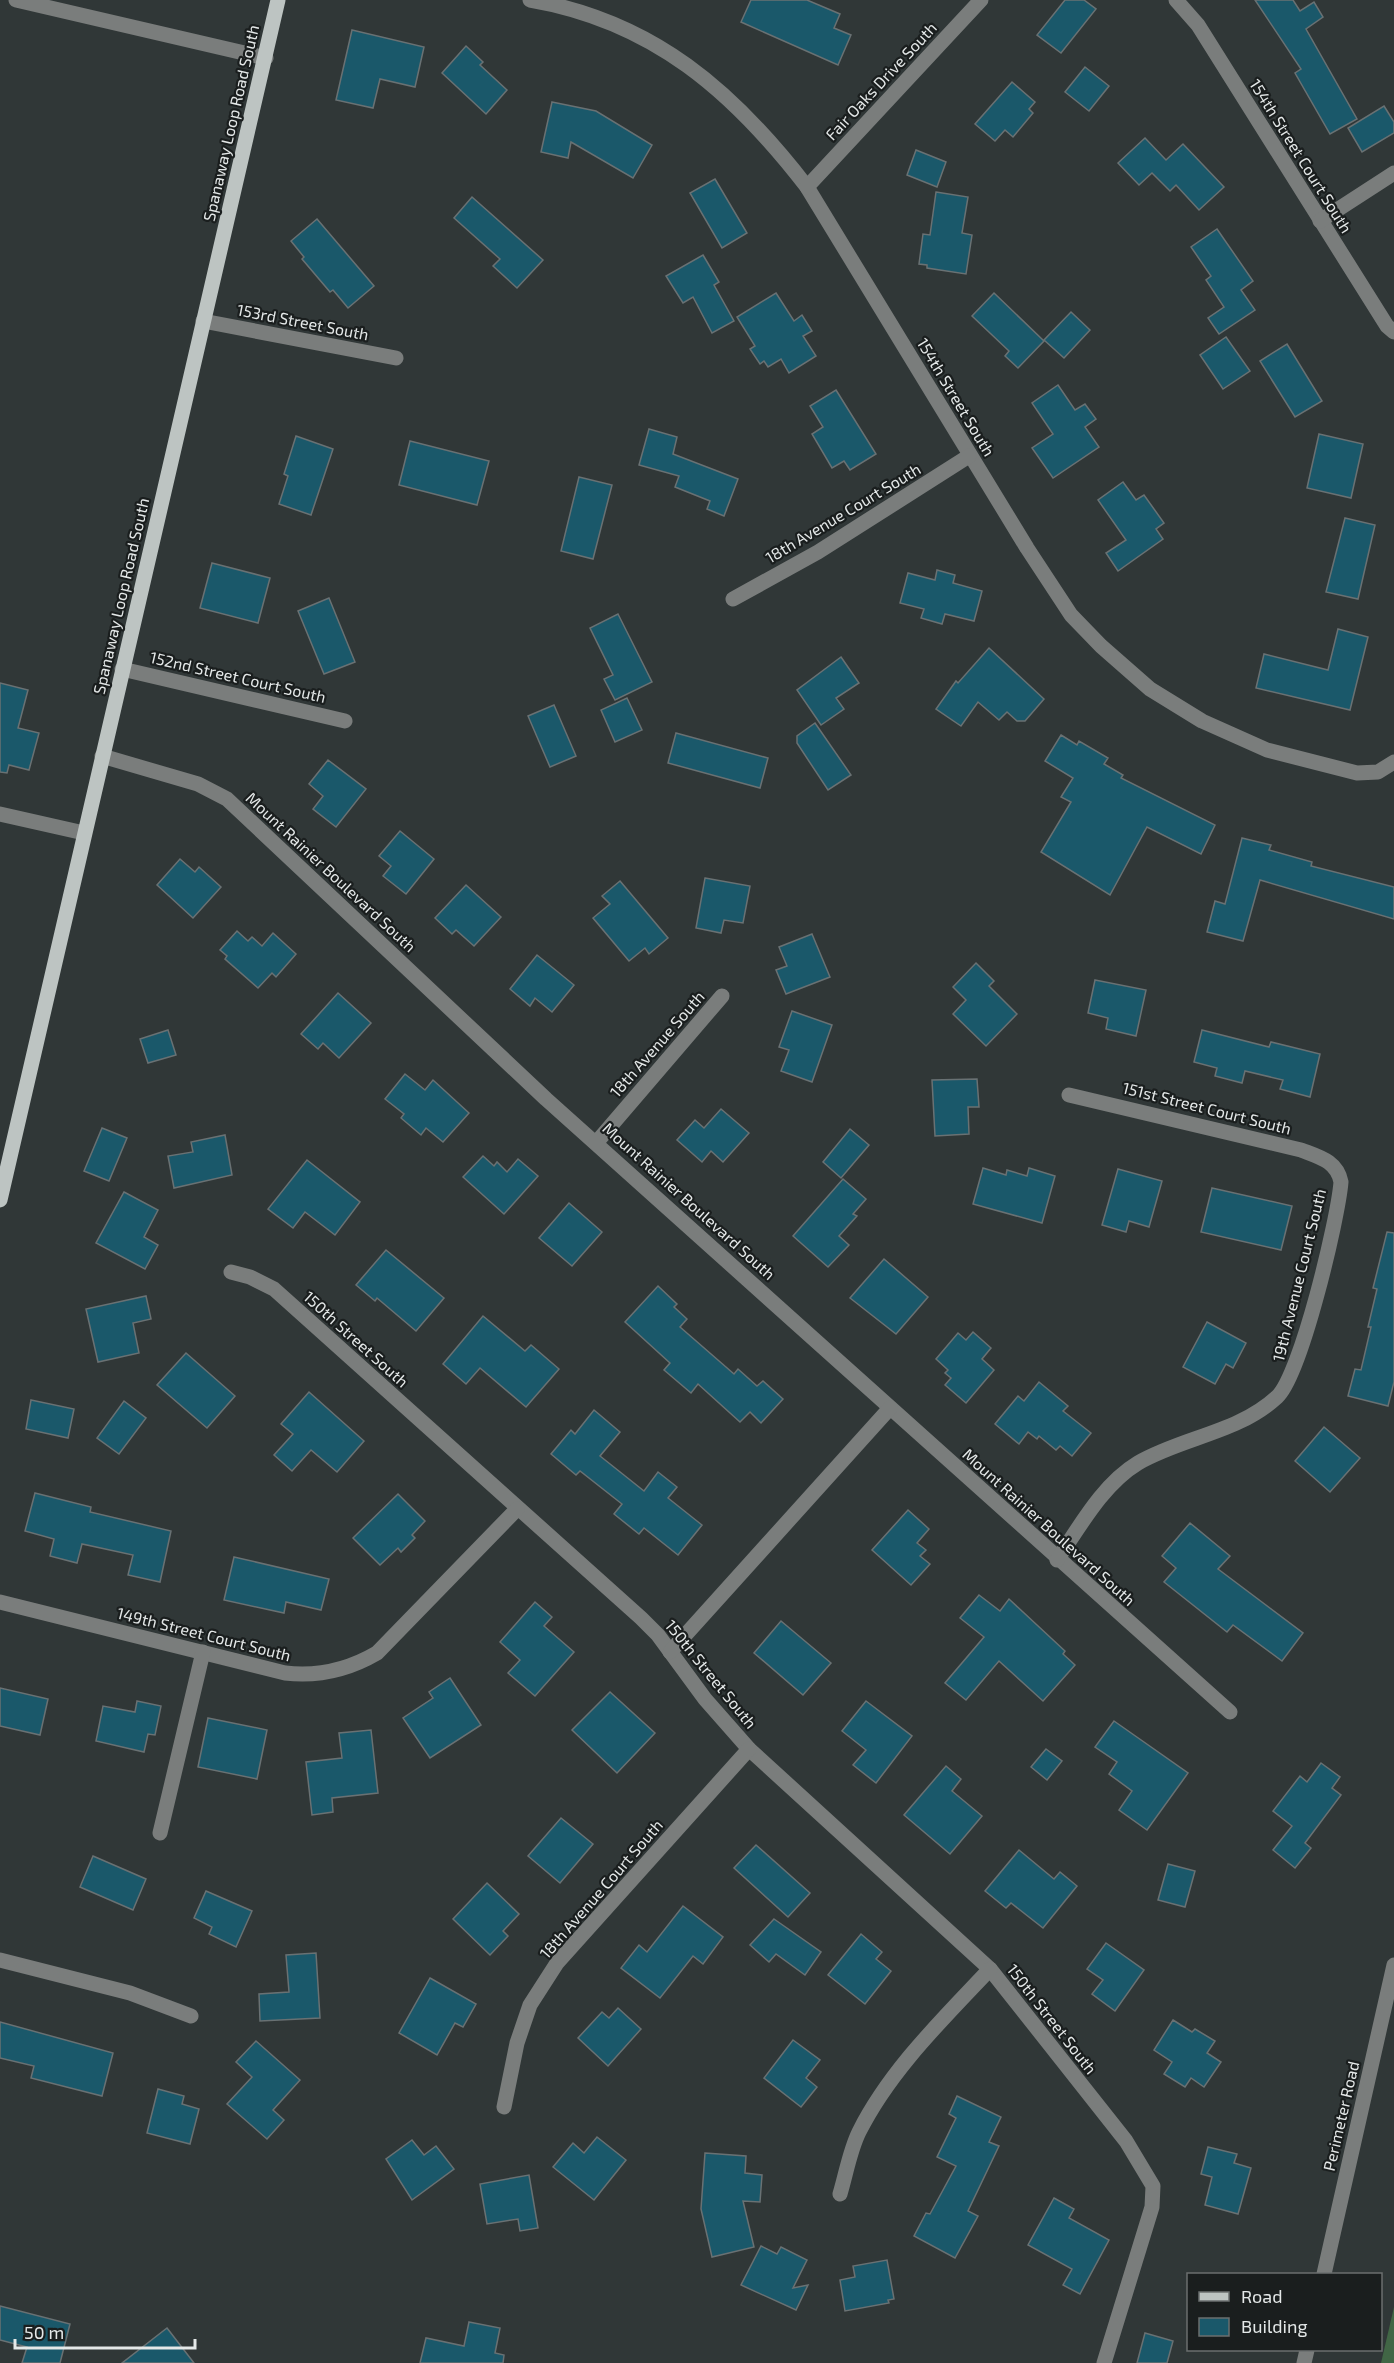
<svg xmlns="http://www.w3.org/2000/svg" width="1394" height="2363" viewBox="0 0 1394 2363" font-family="'Exo 2',sans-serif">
  <rect width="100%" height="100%" fill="#303737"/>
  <!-- green -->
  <polygon fill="#416645" points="1394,2307 1394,2363 1381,2363"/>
  <!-- building -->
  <g fill="#1a586a" stroke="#697173" stroke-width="1.5">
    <polygon points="751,0 807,0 840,14 834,28 851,35 838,65 741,22"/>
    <polygon points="1065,0 1084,0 1096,9 1061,53 1037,35"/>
    <polygon points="1255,0 1293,0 1300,11 1314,2 1323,17 1306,29 1357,119 1330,134 1295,73 1301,69"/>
    <polygon points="352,30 424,47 415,87 380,79 373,108 336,100"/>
    <polygon points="466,46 483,62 480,65 507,90 486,114 442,73"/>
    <polygon points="1085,67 1109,86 1089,111 1065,92"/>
    <polygon points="1012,82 1035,102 1029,109 1033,113 1013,137 1005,130 995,141 975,124"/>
    <polygon points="552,102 596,111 652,145 633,178 571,142 568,158 541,152"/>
    <polygon points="1384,106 1394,122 1394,133 1362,152 1348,128"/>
    <polygon points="1145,138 1166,160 1183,144 1224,187 1199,210 1176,185 1170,191 1152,173 1139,185 1118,163"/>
    <polygon points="916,150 946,162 937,187 907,175"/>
    <polygon points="715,179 747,233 722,248 690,193"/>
    <polygon points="936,192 968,197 962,233 972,235 966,274 927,268 927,265 919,264 923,234 930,235"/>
    <polygon points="472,197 543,260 517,288 493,266 500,259 454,218"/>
    <polygon points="317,219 374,286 348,308 333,290 330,292 302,259 304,257 291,241"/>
    <polygon points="1217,229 1253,281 1241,290 1255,310 1219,334 1208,318 1224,307 1206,280 1211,276 1191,247"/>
    <polygon points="703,255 719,282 714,285 734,321 712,333 693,297 683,303 666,276"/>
    <polygon points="776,293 794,321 802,315 812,331 803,336 816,356 789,373 781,359 768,367 764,361 760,364 750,349 755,346 737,317"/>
    <polygon points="994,293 1044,341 1018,368 1005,356 1009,351 972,316"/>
    <polygon points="1071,312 1090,330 1064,358 1044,340"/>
    <polygon points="1226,337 1250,371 1223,389 1200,355"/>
    <polygon points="1287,344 1322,401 1295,417 1260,361"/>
    <polygon points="1058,385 1075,410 1085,404 1096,419 1085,427 1099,447 1053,478 1032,448 1053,434 1032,403"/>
    <polygon points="836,390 876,454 850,470 844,461 832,468 812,434 823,427 810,406"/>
    <polygon points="649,429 677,437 673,454 738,479 724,516 707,509 710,501 675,487 679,476 639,465"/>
    <polygon points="1319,434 1363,444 1351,498 1307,488"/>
    <polygon points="296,436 333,449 311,515 279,504 288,476 284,474"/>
    <polygon points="410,441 489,461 477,505 399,485"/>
    <polygon points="579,477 612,485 593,559 561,551"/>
    <polygon points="1123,482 1136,500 1144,495 1164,523 1156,529 1163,539 1118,571 1106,553 1126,540 1098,500"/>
    <polygon points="1345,518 1375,525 1358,599 1326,592"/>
    <polygon points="212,563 270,578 258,623 200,608"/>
    <polygon points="937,570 955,575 953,583 982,591 974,621 945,614 942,624 921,618 924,609 900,603 908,573 935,580"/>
    <polygon points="329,598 355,662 324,674 298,611"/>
    <polygon points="618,614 652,682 615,700 604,679 613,675 590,628"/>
    <polygon points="1338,629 1368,637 1350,710 1256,688 1264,654 1328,670"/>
    <polygon points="989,648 1044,699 1025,721 1017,721 1007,712 999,720 978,702 961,726 936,709 956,681 958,683"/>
    <polygon points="841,657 859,683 836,698 844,709 821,725 797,690"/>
    <polygon points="0,683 28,690 18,728 39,733 29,770 9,765 7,773 0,772"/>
    <polygon points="627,698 642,730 615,742 601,710"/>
    <polygon points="554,705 576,756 550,767 528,716"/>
    <polygon points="815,723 851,775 828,790 797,743 797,736"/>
    <polygon points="676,733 768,758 760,788 668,763"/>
    <polygon points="1061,735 1077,745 1079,741 1108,758 1104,764 1123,775 1121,778 1215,825 1201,854 1147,827 1110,895 1041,852 1071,802 1061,797 1073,778 1045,761"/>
    <polygon points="328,760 366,789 336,827 313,809 323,796 309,784"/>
    <polygon points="400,831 434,859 406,894 383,876 391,866 379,856"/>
    <polygon points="1242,838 1271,845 1269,850 1312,862 1311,866 1394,887 1394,919 1260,880 1243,941 1207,932 1215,901 1225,904"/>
    <polygon points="180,859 195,872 199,867 221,887 193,918 157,885"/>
    <polygon points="705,878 750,886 743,923 724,920 721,933 696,928"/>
    <polygon points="620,881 668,938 649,954 645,948 629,961 593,918 610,904 602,896"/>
    <polygon points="466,885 501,917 474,946 456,930 452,934 435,918"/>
    <polygon points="237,931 248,941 252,937 262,946 273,933 296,954 276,977 272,973 258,988 225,959 227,956 220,950"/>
    <polygon points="812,934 830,977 786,994 776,970 787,966 779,947"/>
    <polygon points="537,955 574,985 552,1012 535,998 530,1006 510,989"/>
    <polygon points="976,963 994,981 989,986 1017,1014 986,1046 953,1014 966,1000 953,987"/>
    <polygon points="1095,980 1146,990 1136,1036 1106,1029 1108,1018 1088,1013"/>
    <polygon points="338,993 371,1023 339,1058 323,1043 318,1049 301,1034"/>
    <polygon points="792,1011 832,1025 812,1082 781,1071 789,1050 779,1047"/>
    <polygon points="168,1030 176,1055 148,1063 140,1039"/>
    <polygon points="1202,1030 1269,1047 1271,1042 1320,1054 1310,1097 1280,1089 1283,1080 1245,1071 1242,1083 1215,1076 1217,1068 1194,1062"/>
    <polygon points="405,1074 425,1090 433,1080 469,1113 443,1142 426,1128 421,1135 401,1118 404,1114 385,1099"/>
    <polygon points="977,1079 979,1107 968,1107 969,1134 935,1136 932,1080"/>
    <polygon points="721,1109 749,1133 723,1162 711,1151 702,1162 677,1140 695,1120 704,1128"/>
    <polygon points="102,1128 127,1138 109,1181 84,1171"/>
    <polygon points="850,1129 869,1145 841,1178 823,1162"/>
    <polygon points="225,1135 232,1175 174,1188 168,1156 193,1152 191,1142"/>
    <polygon points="483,1156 494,1166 497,1162 507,1172 518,1159 538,1176 504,1214 463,1177"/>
    <polygon points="307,1160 360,1202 335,1235 305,1212 293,1228 268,1209"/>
    <polygon points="983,1168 1006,1175 1007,1170 1027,1176 1029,1168 1055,1176 1042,1223 973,1204"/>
    <polygon points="1118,1169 1162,1181 1149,1227 1129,1221 1126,1232 1102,1225"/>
    <polygon points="843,1179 866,1199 853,1214 857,1216 839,1236 849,1245 828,1267 793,1236"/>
    <polygon points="1212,1188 1292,1206 1281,1250 1201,1232"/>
    <polygon points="124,1192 158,1210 144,1237 158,1245 145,1269 96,1243"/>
    <polygon points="569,1203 602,1232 572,1266 539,1238"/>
    <polygon points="1387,1232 1394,1233 1394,1382 1388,1406 1348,1396 1355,1369 1361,1370 1371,1327 1368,1327 1377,1289 1373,1288"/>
    <polygon points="386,1250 444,1298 416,1331 377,1298 375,1301 356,1285"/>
    <polygon points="884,1259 928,1297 896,1334 850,1298"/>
    <polygon points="658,1286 677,1304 674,1307 687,1319 680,1327 734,1374 738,1369 757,1386 763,1381 783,1399 761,1423 750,1412 740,1422 698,1384 691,1393 664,1370 670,1363 625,1322"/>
    <polygon points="146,1296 151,1319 133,1323 139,1353 98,1362 86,1309"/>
    <polygon points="483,1316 525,1351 531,1345 559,1369 526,1407 480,1368 466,1384 443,1364"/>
    <polygon points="1207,1322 1246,1343 1233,1368 1226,1364 1215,1384 1183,1367"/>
    <polygon points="973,1332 991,1348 982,1359 994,1370 966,1403 945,1385 951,1378 945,1373 948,1370 936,1359 958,1333 966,1340"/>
    <polygon points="186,1353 235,1396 207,1428 157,1385"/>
    <polygon points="1039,1382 1068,1406 1063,1411 1091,1433 1072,1456 1060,1446 1056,1450 1039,1436 1037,1439 1028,1432 1019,1444 995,1424 1018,1396 1024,1401"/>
    <polygon points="309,1392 364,1441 337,1472 311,1450 292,1471 274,1455 293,1434 281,1424"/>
    <polygon points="31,1400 74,1409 68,1438 26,1429"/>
    <polygon points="124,1401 146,1418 119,1454 97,1438"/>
    <polygon points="594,1410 620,1432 600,1456 644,1491 658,1472 677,1487 668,1498 702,1525 678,1555 644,1528 639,1534 614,1514 622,1504 580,1471 576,1475 551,1454 571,1430 575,1434"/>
    <polygon points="1324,1427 1360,1458 1330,1492 1295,1461"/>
    <polygon points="35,1493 91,1507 90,1512 171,1531 160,1582 128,1575 133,1555 82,1544 77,1563 50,1556 54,1539 25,1531"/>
    <polygon points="398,1494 425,1521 412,1535 415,1538 401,1552 398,1548 380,1565 353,1538"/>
    <polygon points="908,1510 929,1529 917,1543 926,1550 920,1556 930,1564 911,1585 872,1550"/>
    <polygon points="1190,1523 1230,1556 1218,1569 1303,1633 1282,1661 1233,1625 1227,1632 1164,1582 1176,1568 1162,1556"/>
    <polygon points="234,1557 329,1579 321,1610 286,1602 284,1613 224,1600"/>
    <polygon points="979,1595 1000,1611 1009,1599 1065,1651 1063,1654 1075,1665 1043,1701 999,1661 966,1700 945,1683 984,1637 960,1618"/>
    <polygon points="535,1602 552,1617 544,1626 574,1652 535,1696 508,1673 520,1660 500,1642"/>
    <polygon points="781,1621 831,1663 803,1695 754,1653"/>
    <polygon points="450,1678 481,1725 430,1758 403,1718 433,1698 429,1692"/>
    <polygon points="0,1688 48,1699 40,1735 0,1726"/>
    <polygon points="610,1692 655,1733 617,1773 572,1730"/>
    <polygon points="137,1701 161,1706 155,1735 148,1734 144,1752 96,1741 103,1706 135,1712"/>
    <polygon points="866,1701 912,1736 876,1783 853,1765 866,1750 842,1731"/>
    <polygon points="208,1718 267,1730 257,1779 198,1767"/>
    <polygon points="1114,1721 1188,1773 1147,1830 1119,1810 1132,1791 1109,1774 1117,1762 1095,1747"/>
    <polygon points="371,1730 378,1793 332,1798 333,1812 312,1815 306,1762 342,1758 339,1733"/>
    <polygon points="1046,1749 1062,1761 1047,1780 1031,1767"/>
    <polygon points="1321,1763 1340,1777 1332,1788 1341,1795 1305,1843 1311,1848 1295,1868 1273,1850 1292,1826 1273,1811 1300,1776 1307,1782"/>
    <polygon points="946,1766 961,1779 952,1791 982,1816 950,1854 904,1815"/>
    <polygon points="561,1818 593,1844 560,1883 528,1856"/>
    <polygon points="756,1845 810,1893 788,1917 734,1868"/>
    <polygon points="1019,1850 1054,1879 1060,1872 1077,1886 1043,1928 1011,1903 1006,1908 985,1891"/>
    <polygon points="93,1856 146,1879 133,1910 80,1887"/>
    <polygon points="1168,1864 1195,1871 1185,1907 1158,1900"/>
    <polygon points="487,1883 519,1914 503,1931 508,1936 490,1955 453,1919"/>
    <polygon points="206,1891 252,1911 236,1947 209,1934 212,1927 194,1918"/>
    <polygon points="683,1906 723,1937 703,1964 693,1956 660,1998 621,1968 639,1945 647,1952"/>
    <polygon points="774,1919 821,1952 805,1975 776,1954 769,1962 750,1945"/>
    <polygon points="861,1934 882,1952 876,1959 891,1971 865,2004 828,1975"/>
    <polygon points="1106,1943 1144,1970 1115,2011 1092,1994 1103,1980 1087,1969"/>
    <polygon points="316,1953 320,2018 260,2021 259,1994 289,1992 286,1955"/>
    <polygon points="430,1978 476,2004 463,2027 455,2023 437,2055 399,2033"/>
    <polygon points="618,2008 641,2029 608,2066 578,2038 602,2012 609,2018"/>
    <polygon points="1173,2020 1192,2032 1195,2029 1215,2041 1207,2053 1221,2062 1204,2087 1191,2078 1185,2087 1164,2074 1172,2062 1154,2050"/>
    <polygon points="0,2022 113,2053 102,2096 31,2078 34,2066 0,2058"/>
    <polygon points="793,2040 820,2060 806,2078 817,2087 801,2107 764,2078"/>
    <polygon points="256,2041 300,2080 273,2110 284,2120 267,2139 227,2104 252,2077 236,2062"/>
    <polygon points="158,2089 184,2096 182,2104 199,2109 190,2144 147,2133"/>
    <polygon points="957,2096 1001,2117 989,2142 999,2146 968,2211 978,2216 955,2258 914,2236 926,2213 930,2214 956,2166 937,2157 956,2118 949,2114"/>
    <polygon points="597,2137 626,2160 594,2200 553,2167 573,2143 584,2153"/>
    <polygon points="412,2140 424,2155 436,2146 454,2169 412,2200 386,2159"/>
    <polygon points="1208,2147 1237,2154 1234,2163 1251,2168 1238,2214 1205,2205 1212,2177 1201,2174"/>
    <polygon points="705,2153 746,2156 745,2173 762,2175 760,2202 743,2201 754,2247 712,2257 701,2209"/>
    <polygon points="529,2175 538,2228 520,2231 518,2219 487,2224 480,2184"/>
    <polygon points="1054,2198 1074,2209 1069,2218 1109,2240 1080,2294 1063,2285 1072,2269 1028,2245"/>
    <polygon points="761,2246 777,2254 781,2247 807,2260 793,2288 808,2285 796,2310 741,2285"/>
    <polygon points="887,2260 894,2299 888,2300 889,2303 845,2311 840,2280 855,2277 853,2266"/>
    <polygon points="0,2306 70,2324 60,2363 22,2363 27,2347 0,2340"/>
    <polygon points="469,2322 500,2328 495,2353 504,2355 503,2363 420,2363 426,2338 464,2346"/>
    <polygon points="167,2328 194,2363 122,2363"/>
    <polygon points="1145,2333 1173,2341 1167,2363 1137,2363"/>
  </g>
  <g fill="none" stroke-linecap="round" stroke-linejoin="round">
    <!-- minor -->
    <g stroke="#7a7d7c" stroke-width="15">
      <polyline points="16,0 266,58"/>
      <path d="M530,0C653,21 733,91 807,187L1027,548L1071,615L1101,646L1150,689L1202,721L1267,750L1357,773L1378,772L1394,762"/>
      <polyline points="1176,0 1198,25 1387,326 1394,332"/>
      <polyline points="807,187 981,0"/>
      <polyline points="1320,221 1394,173"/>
      <polyline points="203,321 396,358"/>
      <polyline points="733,599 818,552 969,456"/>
      <polyline points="122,669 345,721"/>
      <polyline points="102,756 198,784 227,799 546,1099 1230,1712"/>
      <polyline points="0,814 84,833"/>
      <polyline points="596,1143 722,996"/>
      <polyline points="231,1272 250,1277 274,1289 641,1618 658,1635 705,1699 749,1749 990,1969 1126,2141 1153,2186 1152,2207 1104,2363"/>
      <path d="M1057,1560C1080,1526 1103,1484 1138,1463C1183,1437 1238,1433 1277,1397C1301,1375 1338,1219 1341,1182C1337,1161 1319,1157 1301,1150L1069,1095"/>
      <path d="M0,1602L285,1673C319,1677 348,1670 377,1653L517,1509"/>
      <polyline points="670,1652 890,1408"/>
      <polyline points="160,1833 203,1652"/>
      <polyline points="0,1960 130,1993 191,2016"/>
      <polyline points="504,2107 517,2043 530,2005 557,1963 749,1749"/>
      <path d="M840,2194C846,2174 850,2150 859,2132C890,2070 943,2019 990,1969"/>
      <polyline points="1324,2274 1394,1965"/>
      <polyline points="1304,2363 1307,2350"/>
    </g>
    <!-- major -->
    <polyline stroke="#bdc4c2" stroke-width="15" points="0,1200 278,0"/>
  </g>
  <g text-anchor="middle" stroke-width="4.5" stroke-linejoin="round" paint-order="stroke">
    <!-- street labels -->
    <g font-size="16" fill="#e4e8e8" stroke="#1a1e1e">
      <text transform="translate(881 81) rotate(-47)" y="6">Fair Oaks Drive South</text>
      <text transform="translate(231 123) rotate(-77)" y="6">Spanaway Loop Road South</text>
      <text transform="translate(1301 156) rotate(58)" y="6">154th Street Court South</text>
      <text transform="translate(303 322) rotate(11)" y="6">153rd Street South</text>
      <text transform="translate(956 397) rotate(59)" y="6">154th Street South</text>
      <text transform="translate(843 513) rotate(-31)" y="6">18th Avenue Court South</text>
      <text transform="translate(121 596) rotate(-77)" y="6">Spanaway Loop Road South</text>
      <text transform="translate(238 677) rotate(13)" y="6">152nd Street Court South</text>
      <text transform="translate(331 872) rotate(43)" y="6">Mount Rainier Boulevard South</text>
      <text transform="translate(657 1044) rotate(-49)" y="6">18th Avenue South</text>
      <text transform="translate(1207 1108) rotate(14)" y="6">151st Street Court South</text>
      <text transform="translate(689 1201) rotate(42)" y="6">Mount Rainier Boulevard South</text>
      <text transform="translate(1299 1275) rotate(-76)" y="6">19th Avenue Court South</text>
      <text transform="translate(356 1339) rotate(42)" y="6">150th Street South</text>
      <text transform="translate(1049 1527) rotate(42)" y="6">Mount Rainier Boulevard South</text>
      <text transform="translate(204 1634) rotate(14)" y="6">149th Street Court South</text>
      <text transform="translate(711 1674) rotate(51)" y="6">150th Street South</text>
      <text transform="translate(601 1889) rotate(-49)" y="6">18th Avenue Court South</text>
      <text transform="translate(1052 2019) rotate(52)" y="6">150th Street South</text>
      <text transform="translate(1341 2116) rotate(-77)" y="6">Perimeter Road</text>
    </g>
  </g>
  <!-- legend -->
  <rect x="1187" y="2273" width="195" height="78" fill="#1a1e1e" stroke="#6b6f6f" stroke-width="1.5"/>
  <rect x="1199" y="2292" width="30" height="9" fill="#bdc4c2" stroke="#6b6f6f" stroke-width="1.5"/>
  <text x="1241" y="2303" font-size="18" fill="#e4e8e8">Road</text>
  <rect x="1199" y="2318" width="30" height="18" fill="#1a586a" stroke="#6b6f6f" stroke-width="1.5"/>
  <text x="1241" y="2333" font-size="18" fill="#e4e8e8">Building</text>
  <!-- scale -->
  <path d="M15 2339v9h180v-9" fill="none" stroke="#e4e8e8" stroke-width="3"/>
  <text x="24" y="2339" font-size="18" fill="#e4e8e8" stroke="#1a1e1e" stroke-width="4.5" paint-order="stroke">50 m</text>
</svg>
